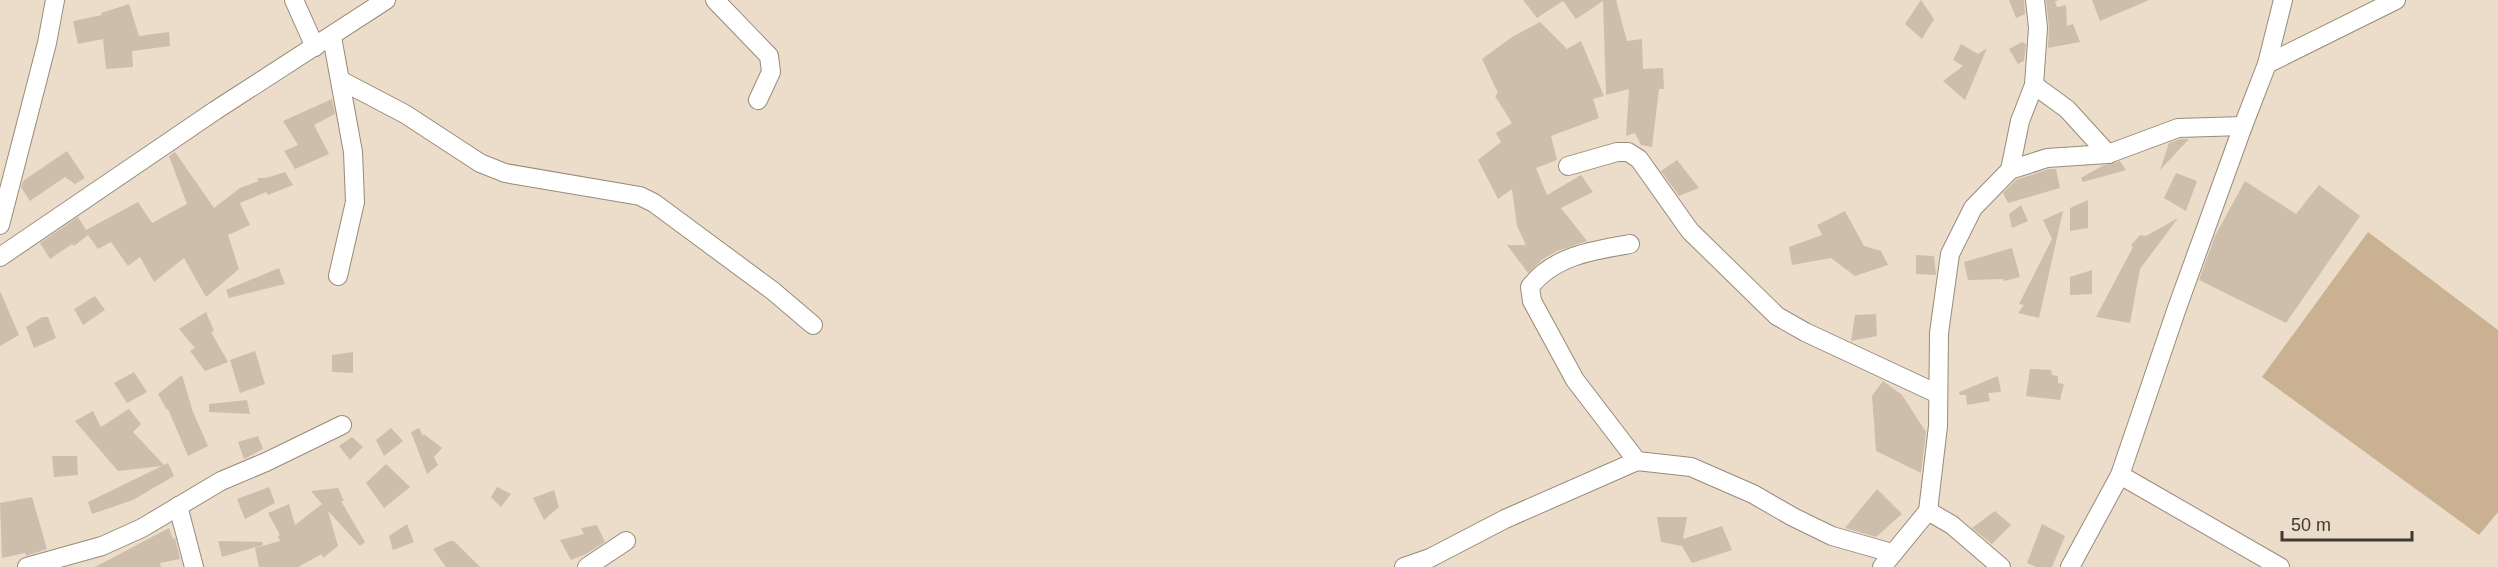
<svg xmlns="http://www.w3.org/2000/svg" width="2498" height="567" viewBox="0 0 2498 567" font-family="Helvetica,sans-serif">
  <rect width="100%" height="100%" fill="#ebddca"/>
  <!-- green -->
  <polygon fill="#c9b192" points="2368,232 2498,330 2498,512 2479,535 2262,377"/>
  <!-- building -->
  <g fill="#cdbeac">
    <polygon points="1523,0 1616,0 1627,41 1642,39 1643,69 1663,68 1664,89 1659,89 1652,147 1641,145 1635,133 1626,136 1629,89 1606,95 1603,1 1576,19 1563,1 1537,18"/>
    <polygon points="1921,0 1934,19 1922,39 1905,24"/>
    <polygon points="2009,0 2024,0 2025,14 2016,18"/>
    <polygon points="2046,0 2058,0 2055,2 2057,7 2066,5 2067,26 2073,24 2080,42 2048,48 2049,27"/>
    <polygon points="2092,0 2149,0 2100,21"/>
    <polygon points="129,4 139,36 169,32 170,46 132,51 133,67 106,69 103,39 78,44 73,21 102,15 101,13"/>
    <polygon points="1540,22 1567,49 1581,41 1604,96 1593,99 1599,118 1551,136 1557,160 1536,168 1547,195 1581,175 1593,192 1561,208 1587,241 1557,251 1543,259 1528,273 1507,245 1526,245 1517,226 1512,189 1498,199 1478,160 1501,142 1496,133 1512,123 1495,96 1498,93 1482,59 1512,37"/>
    <polygon points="2022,42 2026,44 2024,61 2018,64 2009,49"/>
    <polygon points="1961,44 1978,54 1987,48 1965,100 1943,81 1963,66 1953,60"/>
    <polygon points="332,99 335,114 314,125 329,154 295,169 284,151 298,145 283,121"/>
    <polygon points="2180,139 2189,139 2160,170 2169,143"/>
    <polygon points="67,151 85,178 75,184 65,177 30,201 21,187 23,181"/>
    <polygon points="175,152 214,208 240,188 259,181 257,178 266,178 285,172 293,185 268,195 266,192 240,203 250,225 228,235 239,269 206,297 184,258 154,282 140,257 128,266 111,242 98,249 88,235 74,246 72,244 50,259 40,243 78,217 86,230 138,202 152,223 187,204 169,156"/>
    <polygon points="1677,160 1699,188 1679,196 1661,171"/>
    <polygon points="2120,161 2126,170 2083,182 2081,178 2102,166"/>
    <polygon points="2049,169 2056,169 2060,188 2008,203 2003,193 2016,180"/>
    <polygon points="2176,173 2197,181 2186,211 2164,198"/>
    <polygon points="2245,181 2296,214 2319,185 2360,216 2286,323 2199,280 2215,236"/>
    <polygon points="2088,200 2088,228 2070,231 2070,208"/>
    <polygon points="2021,205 2028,221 2012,228 2009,214"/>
    <polygon points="1845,211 1864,246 1881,251 1888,265 1855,276 1831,258 1792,265 1789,247 1822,235 1817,225"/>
    <polygon points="2063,211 2039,318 2018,313 2024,305 2019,304 2052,239 2043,220"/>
    <polygon points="2178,218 2140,269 2130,323 2096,317 2133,247 2131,245 2140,235 2146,236"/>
    <polygon points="2012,248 2020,277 2004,281 2003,279 1968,280 1964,262"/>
    <polygon points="1916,255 1934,256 1936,275 1916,274"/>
    <polygon points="279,268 285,284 229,298 226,290"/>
    <polygon points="2092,270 2092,294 2070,295 2070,277"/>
    <polygon points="0,291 19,335 0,346"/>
    <polygon points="95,296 105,310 83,325 74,309"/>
    <polygon points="206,312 214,331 211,332 228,362 205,371 190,351 195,348 179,329"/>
    <polygon points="1876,314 1877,336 1851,341 1855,315"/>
    <polygon points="42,317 48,317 56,338 34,348 26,327"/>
    <polygon points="255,351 265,384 240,393 230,360"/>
    <polygon points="353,352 353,373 332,372 332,355"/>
    <polygon points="2030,369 2051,370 2052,375 2058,376 2058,383 2064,384 2060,400 2026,396"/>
    <polygon points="134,372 147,392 127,403 114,383"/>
    <polygon points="182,375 193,412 208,446 188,456 168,409 167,410 158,394"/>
    <polygon points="1998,376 2001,392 1988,393 1990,401 1967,405 1966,395 1960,395 1959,392"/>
    <polygon points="1883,381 1902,395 1926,432 1921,473 1876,451 1872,396"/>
    <polygon points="247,400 250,414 209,412 209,404"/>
    <polygon points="129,409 141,424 133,432 164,465 168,463 174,476 133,500 92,514 88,502 162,466 118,471 75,421 93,411 101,427"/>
    <polygon points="391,428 403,441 384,456 376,440"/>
    <polygon points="419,428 423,436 424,434 442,448 434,457 438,465 427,474 411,432"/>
    <polygon points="258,436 263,449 244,459 238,442"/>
    <polygon points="352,437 363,447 350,460 339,446"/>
    <polygon points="52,456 77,456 78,475 54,477"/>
    <polygon points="386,464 410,487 384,508 366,483"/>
    <polygon points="269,487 275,503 245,519 237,499"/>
    <polygon points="497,487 511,494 501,507 491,497"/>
    <polygon points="338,488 344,501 341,501 365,542 360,546 328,511 338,546 323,558 322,554 298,567 259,567 255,548 280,541 278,536 280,535 268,513 289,504 295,525 322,504 311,491"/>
    <polygon points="1877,489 1902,514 1876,537 1845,528"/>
    <polygon points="554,490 559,507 544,520 533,498"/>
    <polygon points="32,497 47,549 26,556 25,553 2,558 0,503"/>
    <polygon points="1995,511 2011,525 1992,544 1972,528"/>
    <polygon points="1657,517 1687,517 1683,539 1722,526 1732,550 1692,563 1682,546 1661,542"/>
    <polygon points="407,524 414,542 393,550 389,536"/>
    <polygon points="2042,524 2065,536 2052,567 2036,567 2027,563"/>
    <polygon points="597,525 605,542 586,554 571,560 560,540 584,534 581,528"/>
    <polygon points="169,528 173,539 175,538 180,559 160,563 161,567 95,567"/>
    <polygon points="218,541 262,542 263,545 222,557"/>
    <polygon points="450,541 454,541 480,567 446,567 433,549"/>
  </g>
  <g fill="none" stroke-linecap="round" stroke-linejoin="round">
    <defs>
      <g id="minor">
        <polyline points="294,0 315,47"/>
        <polyline points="715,0 769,56 771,72 758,100"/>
        <polyline points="332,37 353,152 355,202 338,276"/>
        <polyline points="2267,64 2396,0"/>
        <polyline points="342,81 405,114 480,163 505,173 640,196 654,203 773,291 813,325"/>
        <polyline points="2034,85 2067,109 2108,154"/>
        <polyline points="1568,166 1617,152 1628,152 1639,159 1690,231 1777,316 1805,332 1938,394"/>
        <polyline points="2010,170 2020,121 2034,85 2038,28 2035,0"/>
        <polyline points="0,225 47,43 55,0"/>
        <path d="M1630,244C1594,250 1553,256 1530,287L1532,301L1575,380L1637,461"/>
        <polyline points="0,257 216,110 386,0"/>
        <polyline points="2120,475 2280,567"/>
        <polyline points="178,506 194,567"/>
        <polyline points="27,567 102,546 142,528 221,481 266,462 342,425"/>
        <polyline points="587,567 626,541"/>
        <polyline points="1404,567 1430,558 1505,519 1637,461 1691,467 1753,494 1793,517 1832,536 1892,553"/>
        <polyline points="1882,567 1928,511"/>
        <polyline points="2001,567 1952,525 1928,511 1938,426 1939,333 1950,254 1973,208 2010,170 2047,158 2108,154 2178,128 2243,126"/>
        <polyline points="2070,567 2120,475 2177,308 2243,126 2267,64 2283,0"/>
      </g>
    </defs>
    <!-- minor casing -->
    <use href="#minor" stroke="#988b79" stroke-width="20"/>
    <!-- minor -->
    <use href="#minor" stroke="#fff" stroke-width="18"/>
  </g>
  <!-- scale -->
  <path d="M2282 531v9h130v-9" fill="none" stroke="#3e3931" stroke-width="3"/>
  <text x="2291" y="531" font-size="18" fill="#3e3931" stroke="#ebddca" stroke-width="4.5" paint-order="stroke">50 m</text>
</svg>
